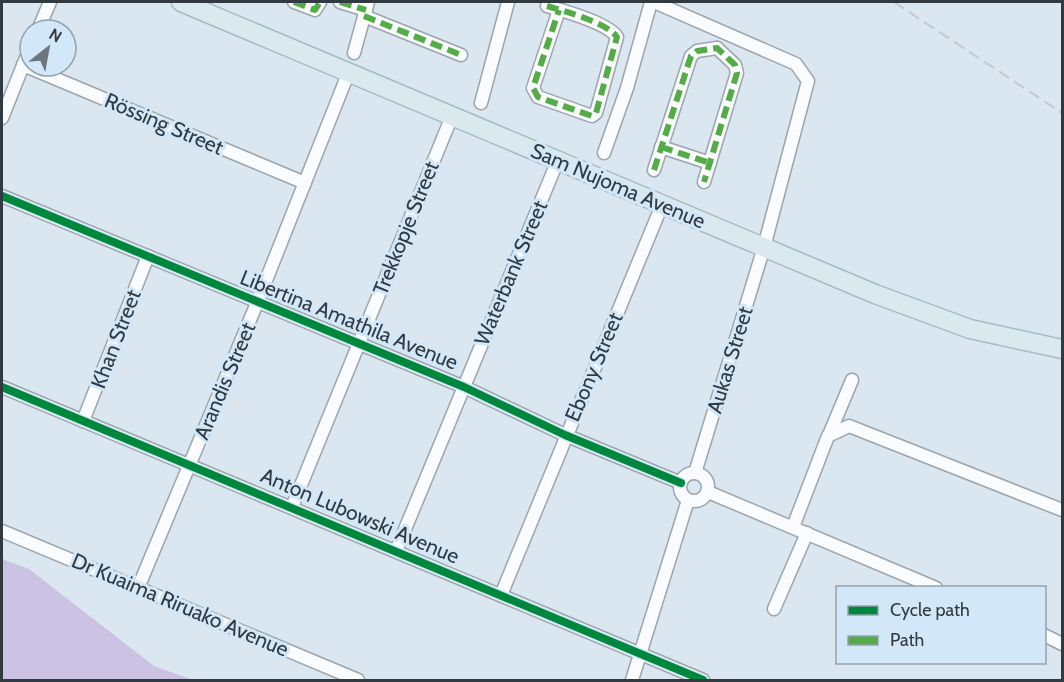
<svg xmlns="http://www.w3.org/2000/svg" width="1064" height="682" viewBox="0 0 1064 682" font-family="Cabin,sans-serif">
  <rect width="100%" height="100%" fill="#dae6f0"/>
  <!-- green -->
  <polygon fill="#ccc2e4" points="2,559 29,569 154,666 193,680 2,680"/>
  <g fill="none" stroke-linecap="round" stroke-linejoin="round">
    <defs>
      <g id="minor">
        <polyline points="294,2 315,10 320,2"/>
        <polyline points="340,2 366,10"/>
        <polyline points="654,2 796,64 808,81 764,247 695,473"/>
        <path d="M547,6C564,11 608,23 617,37L596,113L592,116L538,97L533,88L559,10"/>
        <polyline points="364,16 461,55"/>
        <polyline points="38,30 50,2"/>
        <polyline points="354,53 368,2"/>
        <polyline points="23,65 305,183"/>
        <polyline points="481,103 508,2"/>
        <polyline points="2,118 30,48"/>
        <polyline points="661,147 710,163"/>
        <polyline points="604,153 627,88 651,2"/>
        <polyline points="654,170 691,56 697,51 717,48"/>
        <polyline points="704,182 737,73 735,65 717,48"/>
        <polyline points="2,196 464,387 565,435 681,483"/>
        <polyline points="2,387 703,680"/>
        <polyline points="83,421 148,256"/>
        <polyline points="829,435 852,380"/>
        <circle cx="694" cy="487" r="14"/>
        <polyline points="708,492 936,588"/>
        <polyline points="292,507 452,116"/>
        <polyline points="793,527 828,436 849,426 1062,510"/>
        <polyline points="2,531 358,680"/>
        <polyline points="396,551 558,160"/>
        <polyline points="138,588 257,303 348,74"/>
        <polyline points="501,595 662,205"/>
        <polyline points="774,609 807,533"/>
        <polyline points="1044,635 1062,644"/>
        <polyline points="632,680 688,500"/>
      </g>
      <polyline id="highway" points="181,2 875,294 970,329 1062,349"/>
    </defs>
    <!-- minor casing -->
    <use href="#minor" stroke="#9ca5ac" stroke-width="15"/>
    <!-- highway casing -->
    <use href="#highway" stroke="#a7bbc2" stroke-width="21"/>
    <!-- minor -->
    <use href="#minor" stroke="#f9fbfd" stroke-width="12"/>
    <!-- highway -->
    <use href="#highway" stroke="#dae9ed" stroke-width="18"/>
    <!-- rail -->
    <polyline stroke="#c6c8cb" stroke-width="2" stroke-dasharray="12 6" stroke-linecap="butt" points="894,2 1062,113"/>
    <!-- quiet -->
    <g stroke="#54ac46" stroke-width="6" stroke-dasharray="12 6" stroke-linecap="butt">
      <polyline points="294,2 315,10 320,2"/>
      <polyline points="340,2 366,10"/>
      <path d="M547,6C564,11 608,23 617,37L596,113L592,116L538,97L533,88L559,10"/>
      <polyline points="364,16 461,55"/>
      <polyline points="661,147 710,163"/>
      <polyline points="654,170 691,56 697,51 717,48 735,65 737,73 704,182"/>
    </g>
    <defs>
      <g id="cycleway">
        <polyline points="2,196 464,387 565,435 681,483"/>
        <polyline points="2,387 703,680"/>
      </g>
    </defs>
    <!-- cycleway casing -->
    <use href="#cycleway" stroke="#d2e7f8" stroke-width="11"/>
    <!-- cycleway -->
    <use href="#cycleway" stroke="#00873e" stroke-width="8"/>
  </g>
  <g text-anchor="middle" stroke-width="6" stroke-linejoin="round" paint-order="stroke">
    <!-- street labels -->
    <g font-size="21" fill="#323a41" stroke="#d2e7f8">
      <text transform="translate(164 124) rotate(23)" y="7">Rössing Street</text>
      <text transform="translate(618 186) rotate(23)" y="7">Sam Nujoma Avenue</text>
      <text transform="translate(406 228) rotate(-68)" y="7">Trekkopje Street</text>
      <text transform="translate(511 273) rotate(-67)" y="7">Waterbank Street</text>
      <text transform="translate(349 320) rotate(22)" y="7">Libertina Amathila Avenue</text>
      <text transform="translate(116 339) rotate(-69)" y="7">Khan Street</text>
      <text transform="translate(730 360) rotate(-73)" y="7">Aukas Street</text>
      <text transform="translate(594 367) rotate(-67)" y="7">Ebony Street</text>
      <text transform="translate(225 381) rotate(-67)" y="7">Arandis Street</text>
      <text transform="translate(360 516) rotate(23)" y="7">Anton Lubowski Avenue</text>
      <text transform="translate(180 605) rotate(23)" y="7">Dr Kuaima Riruako Avenue</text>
    </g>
  </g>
  <!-- border -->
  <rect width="1064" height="682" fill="none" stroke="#323a41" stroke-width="6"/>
  <!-- legend -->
  <rect x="836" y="586" width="210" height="78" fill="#d2e7f8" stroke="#92a2af" stroke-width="1.5"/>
  <rect x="848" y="606" width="30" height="9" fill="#00873e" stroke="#92a2af" stroke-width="1.5"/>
  <text x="890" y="616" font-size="18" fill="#323a41">Cycle path</text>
  <rect x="848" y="636" width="30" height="9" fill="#54ac46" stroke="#92a2af" stroke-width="1.5"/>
  <text x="890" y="646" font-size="18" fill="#323a41">Path</text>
  <!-- north arrow -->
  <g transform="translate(48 48) rotate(31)"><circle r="28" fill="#d2e7f8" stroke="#92a2af" stroke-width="1.5"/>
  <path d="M0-4.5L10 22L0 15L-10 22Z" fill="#6d767e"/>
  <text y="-9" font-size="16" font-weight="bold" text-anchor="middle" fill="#323a41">N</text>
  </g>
</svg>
